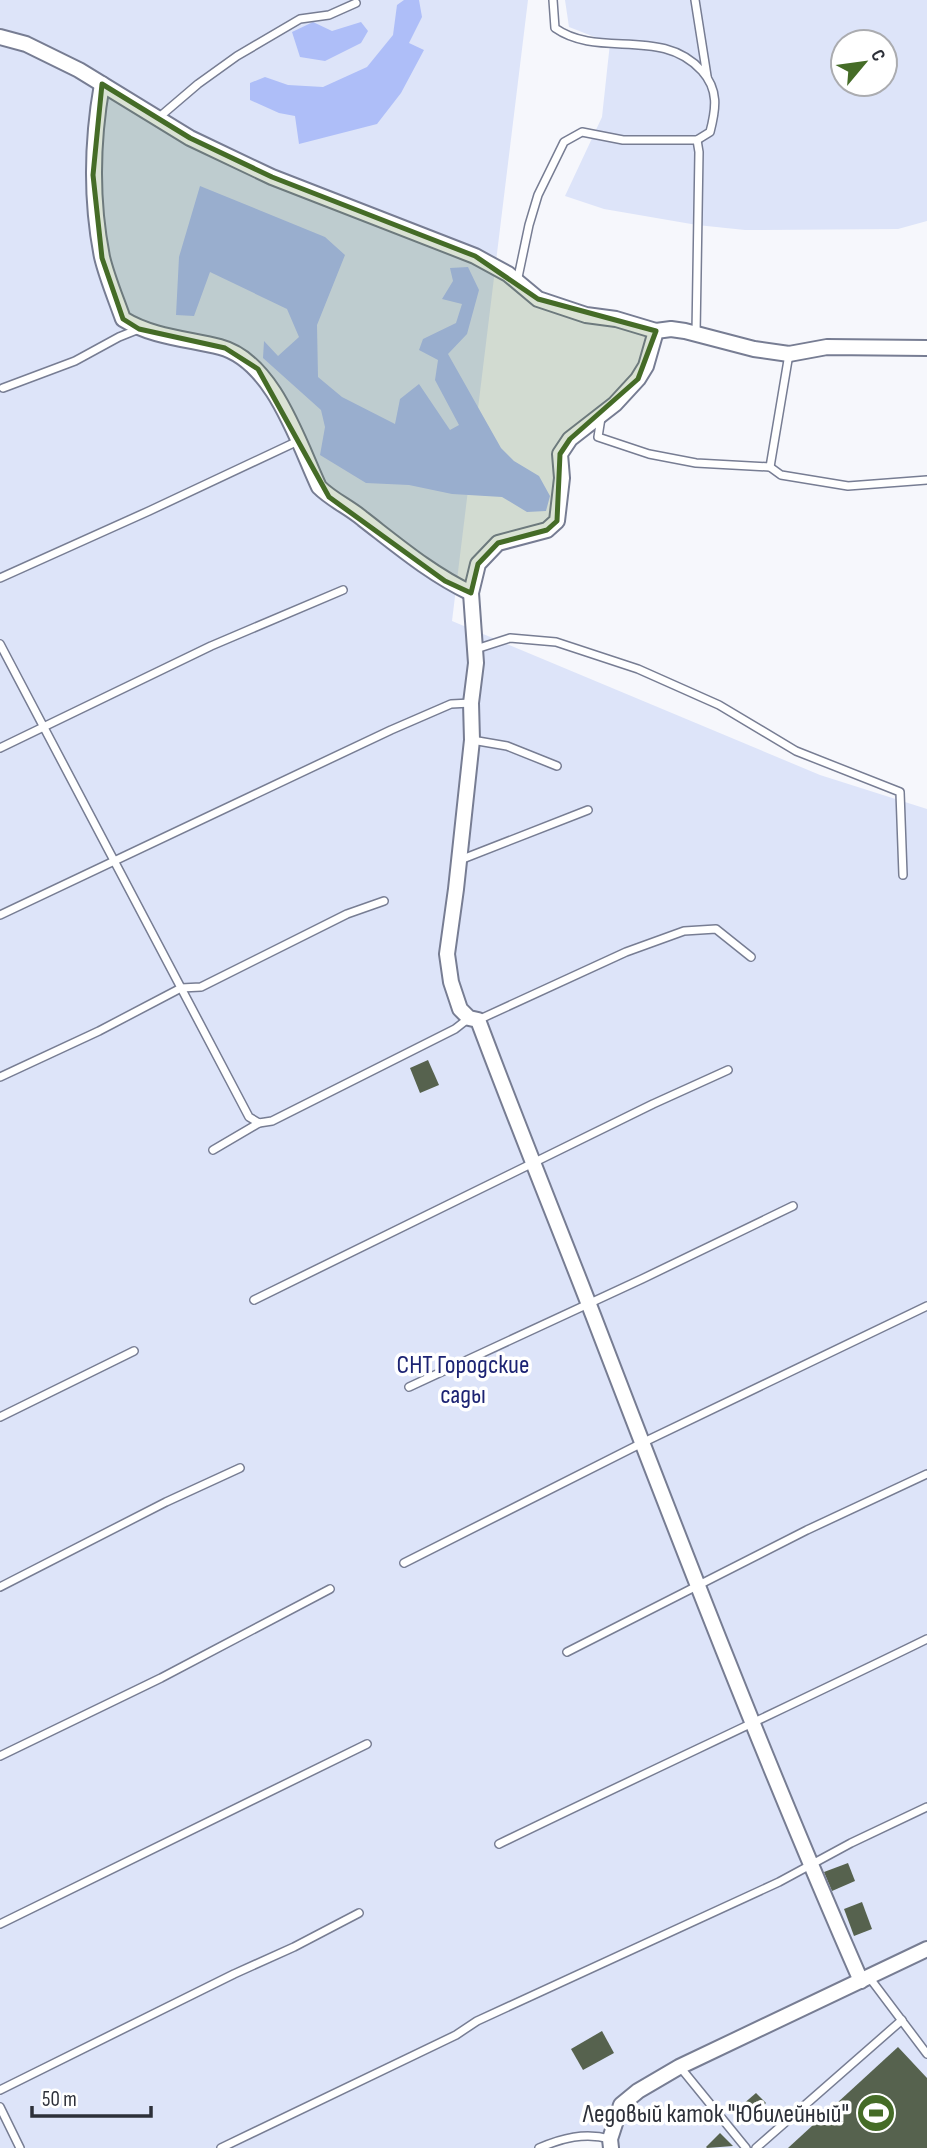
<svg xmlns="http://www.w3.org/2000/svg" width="927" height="2148" viewBox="0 0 927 2148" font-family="'Sofia Sans Condensed',sans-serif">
  <rect width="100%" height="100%" fill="#f6f7fc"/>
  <!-- green -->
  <g fill="#dde4f9" fill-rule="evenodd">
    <polygon points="0,0 528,0 452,621 820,775 927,809 927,2148 611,2148 609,2139 593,2134 539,2148 0,2148"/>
    <path d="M565,0H927V221L898,229L745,230L697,225L604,209L565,196L602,117L610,43L569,27ZM843,42H885V84H843Z"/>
  </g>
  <!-- water -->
  <g fill="#aebef8">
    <polygon points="404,0 419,0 422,17 409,43 424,50 401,93 377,124 299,144 295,116 279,113 250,100 250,83 265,77 288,85 323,87 367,67 393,35 397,5"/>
    <polygon points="313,22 332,31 361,22 368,31 361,43 325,61 300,57 292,32"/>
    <polygon points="200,186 325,237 345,255 317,325 318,377 342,397 395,424 400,399 419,384 450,430 459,425 435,380 438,360 419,350 423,339 456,323 462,304 442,299 453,281 450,268 468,267 479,290 467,334 448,354 501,448 514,461 539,476 550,496 546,511 527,512 502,497 452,494 409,485 366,483 320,455 325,427 321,410 263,358 264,341 278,356 299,337 287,309 210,272 194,316 176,315 179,257"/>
  </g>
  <!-- building -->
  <g fill="#56624e">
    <polygon points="428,1060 439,1085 420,1093 410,1068"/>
    <polygon points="848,1863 855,1881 832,1891 824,1872"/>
    <polygon points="862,1902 872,1929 854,1936 844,1909"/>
    <polygon points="602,2031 614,2053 583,2070 571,2049"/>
    <polygon points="898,2047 927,2078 927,2148 788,2148"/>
    <polygon points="756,2093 766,2103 752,2116 742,2105"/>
    <polygon points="720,2133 733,2146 707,2148 706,2147"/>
  </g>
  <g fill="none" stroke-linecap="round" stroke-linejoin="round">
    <defs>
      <g id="service">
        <polyline points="695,0 707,76"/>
        <polyline points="157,119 198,84 237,56 300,19 329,15 356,3"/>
        <path d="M517,282L529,225L538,195L564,142L582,132L623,140H697L710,132C716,109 719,90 702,71C662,26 599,59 555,28L553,0"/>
        <polyline points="696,334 699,152 697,140"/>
        <polyline points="3,388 75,361 119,337 139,329"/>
        <polyline points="601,418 598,437 649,454 696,463 770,467 781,475 848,486 927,480"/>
        <polyline points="770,467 789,354"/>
        <polyline points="0,578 149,511 298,441"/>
        <polyline points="0,644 249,1117 259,1123 272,1121 455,1029 469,1018"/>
        <polyline points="476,649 510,638 556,642 638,669 719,705 796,751 900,792 903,875"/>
        <polyline points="472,740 507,746 557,766"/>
        <polyline points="0,748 211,646 343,590"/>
        <polyline points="460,860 588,810"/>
        <polyline points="0,915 391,730 451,704 471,703"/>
        <polyline points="478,1020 626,952 684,931 716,929 751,957"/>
        <polyline points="0,1077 99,1031 181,988 201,987 347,914 384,901"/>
        <polyline points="213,1150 259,1123"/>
        <polyline points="254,1300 653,1104 728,1070"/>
        <polyline points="409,1387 642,1279 793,1206"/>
        <polyline points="0,1417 134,1351"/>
        <polyline points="404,1563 642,1443 927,1306"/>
        <polyline points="0,1587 166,1502 240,1468"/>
        <polyline points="567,1652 807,1530 927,1474"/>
        <polyline points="0,1756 161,1678 330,1589"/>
        <path d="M499,1844C641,1775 784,1709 927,1639"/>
        <polyline points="0,1924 367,1744"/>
        <polyline points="869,1977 927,2054"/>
        <polyline points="680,2067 746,2148"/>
        <polyline points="0,2090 234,1974 294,1947 359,1913"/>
        <polyline points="0,2107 20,2148"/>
        <polyline points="221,2148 456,2035 477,2021 779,1882 851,1843 927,1807"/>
        <path d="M539,2148C562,2138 585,2132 610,2139"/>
        <polyline points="756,2148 902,2020"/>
      </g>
      <g id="minor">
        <polyline points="0,37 26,44 79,70 190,138 272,177 475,256 508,274 538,299 586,315 616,319 656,331"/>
        <path d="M102,84C92,141 91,201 102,257C107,278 116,299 123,319C152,337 188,339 220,347C273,361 298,442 319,487C332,500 349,507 363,519C398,546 431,574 471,593"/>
        <path d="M861,1981C765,1762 679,1539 593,1315C555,1217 515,1119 478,1020L469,1018L460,1009L451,982L447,954L456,889L472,740L471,703L476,663L471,593L478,564L498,543L547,530L557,521L562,478L560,454L570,439L615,404L638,379L646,366L656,331L671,329L685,331L754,349L789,354L827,347L927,348"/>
        <polyline points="611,2148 610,2139 621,2105 638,2091 679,2067 927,1949"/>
      </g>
    </defs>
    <!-- service casing -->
    <use href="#service" stroke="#777d93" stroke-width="10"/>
    <!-- minor casing -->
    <use href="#minor" stroke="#777d93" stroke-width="18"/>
    <!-- service -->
    <use href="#service" stroke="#fff" stroke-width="7"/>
    <!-- minor -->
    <use href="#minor" stroke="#fff" stroke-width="14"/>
  </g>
  <!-- marked area -->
  <path fill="#456c27" fill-opacity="0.2" stroke="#456c27" stroke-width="5" stroke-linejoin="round" d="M102,84L190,138L272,177L475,256L538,299L656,331L638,379L570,439L560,454L557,521L547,530L498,543L478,564L471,593L445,581L329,497L258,369L225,348L139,329L123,319L102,258L93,175Z"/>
  <!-- icons -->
  <defs>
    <symbol id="stadium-disc" viewBox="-11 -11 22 22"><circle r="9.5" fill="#456c27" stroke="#fff"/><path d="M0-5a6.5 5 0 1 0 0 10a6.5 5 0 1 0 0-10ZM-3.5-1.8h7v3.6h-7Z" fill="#fff"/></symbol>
  </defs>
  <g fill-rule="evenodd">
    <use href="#stadium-disc" x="854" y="2091" width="44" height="44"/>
  </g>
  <g text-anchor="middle" stroke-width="7" stroke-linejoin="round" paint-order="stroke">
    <!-- park labels -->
    <g font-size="26" fill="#1c2373" stroke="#fff">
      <text x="463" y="1373">СНТ Городские<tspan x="463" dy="30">сады</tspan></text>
    </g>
    <!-- poi labels -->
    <g font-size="26" fill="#2d3039" stroke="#fff" text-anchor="end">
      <text x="849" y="2122">Ледовый каток "Юбилейный"</text>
    </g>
  </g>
  <!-- north arrow -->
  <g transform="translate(864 63) rotate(61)"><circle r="33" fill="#ffffff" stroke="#abacb0" stroke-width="2"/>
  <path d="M0-5L12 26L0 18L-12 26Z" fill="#456c27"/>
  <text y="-10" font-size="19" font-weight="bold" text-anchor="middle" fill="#2d3039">С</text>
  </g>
  <!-- scale -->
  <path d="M32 2106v10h119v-10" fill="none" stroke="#2d3039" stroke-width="3.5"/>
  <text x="42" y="2106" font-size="21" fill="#2d3039" stroke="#ffffff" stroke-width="5" paint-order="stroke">50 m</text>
</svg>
